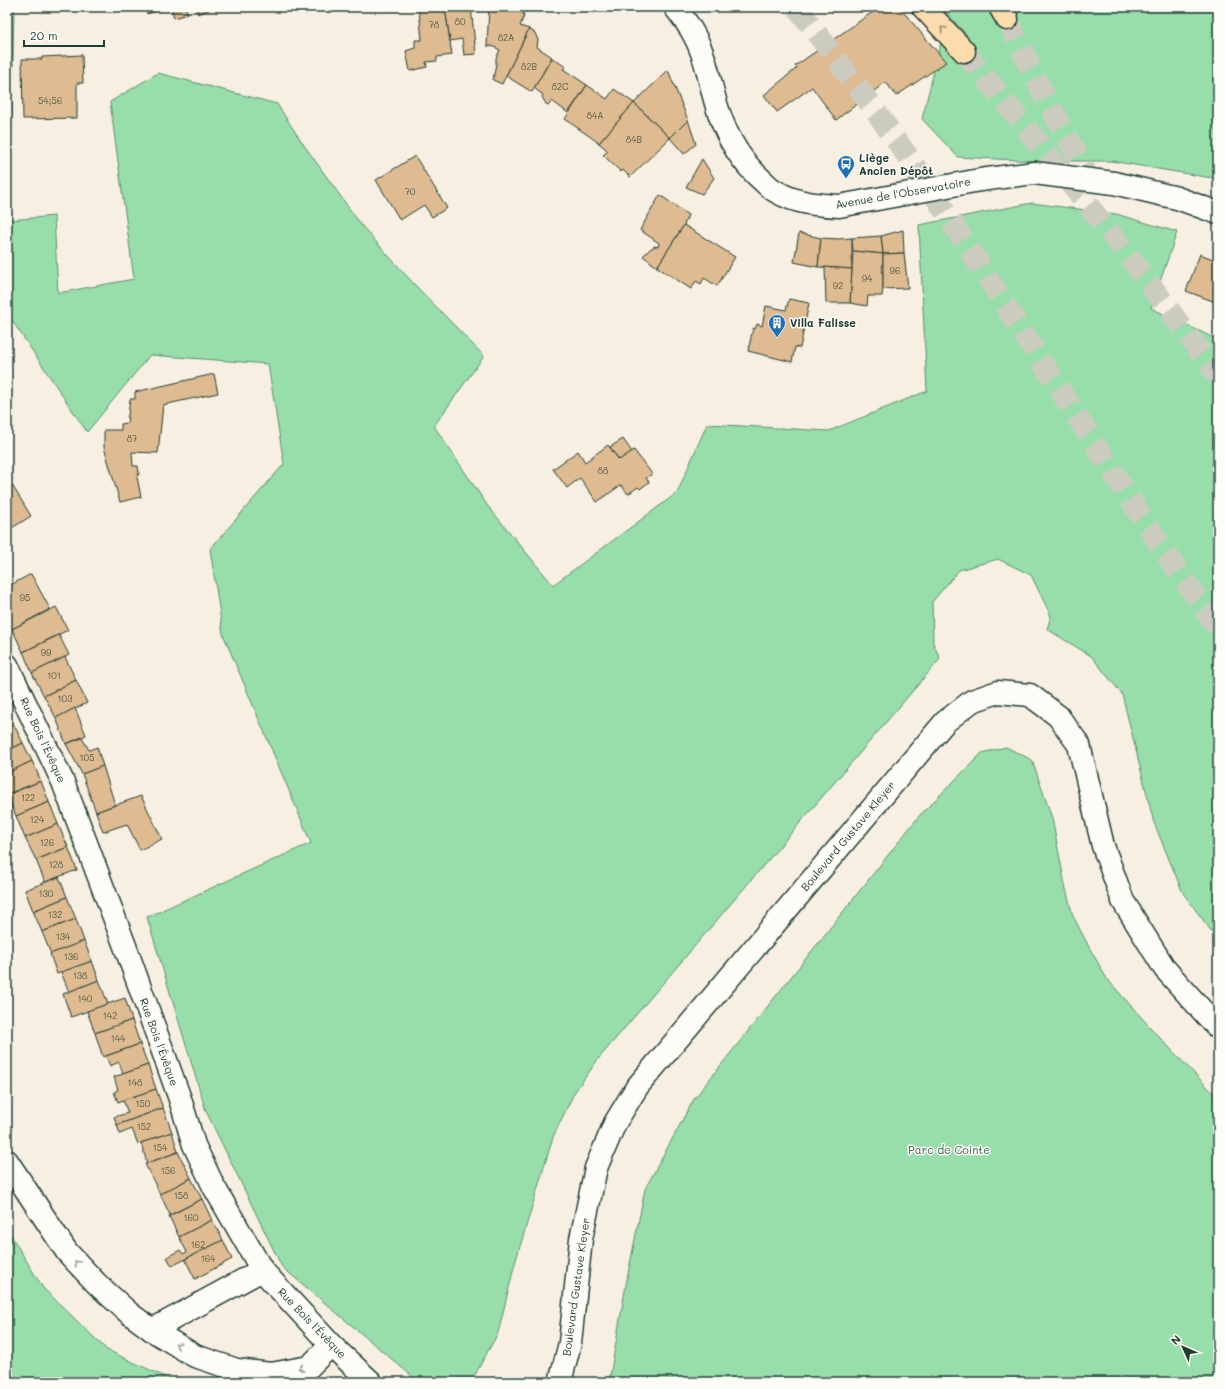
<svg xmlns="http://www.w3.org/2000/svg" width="1225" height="1389" viewBox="0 0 1225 1389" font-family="Mali,sans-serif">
  <rect width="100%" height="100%" fill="#f7efe2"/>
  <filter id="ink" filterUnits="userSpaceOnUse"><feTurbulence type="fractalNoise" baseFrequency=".025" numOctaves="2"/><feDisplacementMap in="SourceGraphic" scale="8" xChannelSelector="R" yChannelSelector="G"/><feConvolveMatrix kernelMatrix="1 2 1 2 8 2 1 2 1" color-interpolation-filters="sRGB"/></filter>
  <g filter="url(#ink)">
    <!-- green -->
    <g fill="#98deab" stroke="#5c8e70">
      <polygon points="7,7 14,7 10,220 54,216 58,293 134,279 110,102 158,73 277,104 301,141 361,225 412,282 484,356 434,426 487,505 553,585 677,493 707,424 829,431 927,391 919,225 1032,203 1116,214 1177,232 1151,308 1218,340 1218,940 1183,893 1154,823 1122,694 1091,656 1047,629 1051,616 1031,575 998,559 959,570 932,602 933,643 940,659 599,1058 574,1093 553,1137 515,1263 498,1333 471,1382 419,1382 282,1267 206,1111 147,917 311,843 223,634 210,549 284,464 268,364 150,355 87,432 7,313"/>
      <polygon points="941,7 987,7 999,27 1014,8 1014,7 1211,7 1218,9 1218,179 1111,161 1036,161 958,157 922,119 941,43 967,35"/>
      <polygon points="1006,747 1032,760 1052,818 1065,885 1073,916 1089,947 1107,979 1158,1036 1218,1098 1218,1382 609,1382 627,1279 645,1189 694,1099 920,815 982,753"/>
      <polygon points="7,1229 43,1288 107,1350 176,1382 7,1382"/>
    </g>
    <!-- building -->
    <g fill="#debb90" stroke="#1f3d34">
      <polygon points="145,7 170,7 147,14"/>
      <polygon points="171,7 185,7 188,14 174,18"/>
      <polygon points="196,7 217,7 198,14"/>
      <polygon points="438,7 445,7 452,55 437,57 437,61 426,62 427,67 410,71 406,51 415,48 415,40 422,40 419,10"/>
      <polygon points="445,7 471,7 476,54 464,55 462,39 450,41"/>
      <polygon points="489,7 518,7 523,13 524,16 520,26 529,29 502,84 493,80 496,64 496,58 500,50 492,46 487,46"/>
      <polygon points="880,7 899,7 946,62 896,96 886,82 836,120 812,87 777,112 764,95 797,68 795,66"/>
      <polygon points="529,29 535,33 538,40 537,47 552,57 532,92 506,76"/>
      <polygon points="82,55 83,83 77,83 77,118 23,119 22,59 42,59 42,57"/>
      <polygon points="552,58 566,67 563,69 587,85 568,113 552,101 549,105 546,104 542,97 543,95 534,88"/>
      <polygon points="668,70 688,120 670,138 634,103"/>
      <polygon points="587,85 607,99 614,89 634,103 599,143 565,119"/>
      <polygon points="634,103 670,138 630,177 623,170 621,172 603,155 608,151 599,143"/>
      <polygon points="688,120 696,144 684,154 670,138"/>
      <polygon points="415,156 447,208 432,217 424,205 400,220 376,180"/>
      <polygon points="702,159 714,178 702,194 686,187"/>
      <polygon points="660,195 688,215 684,225 657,267 643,256 650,249 655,246 658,247 659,243 640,230"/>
      <polygon points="684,225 735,257 717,286 704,278 701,284 696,281 691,289 657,267"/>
      <polygon points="903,230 904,253 883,254 881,236"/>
      <polygon points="799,233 821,238 818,267 794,262"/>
      <polygon points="881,236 883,254 853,251 852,238"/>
      <polygon points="821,238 839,239 852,238 852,269 818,267"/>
      <polygon points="853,251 883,254 883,289 882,296 868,296 867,306 850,303"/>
      <polygon points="904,253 908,288 883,289 883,254"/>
      <polygon points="1200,254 1218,261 1218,303 1186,291"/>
      <polygon points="825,267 852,269 850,303 826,303"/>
      <polygon points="789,299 809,303 800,348 795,347 792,362 748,351 753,328 755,329 757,324 762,326 766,306 786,310"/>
      <polygon points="214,374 218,393 163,405 158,453 132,452 133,466 138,466 139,474 137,477 141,497 120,502 104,447 104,430 121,430 121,424 127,423 130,399 135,399 135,392"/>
      <polygon points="623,439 632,452 619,460 610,447"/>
      <polygon points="608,445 619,460 634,450 652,474 646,478 649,482 640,489 638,487 628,494 621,485 597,502 580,478 567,488 553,469 578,451 585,462"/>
      <polygon points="7,477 31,516 7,531"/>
      <polygon points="31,574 50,609 12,629 7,619 7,587"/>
      <polygon points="56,607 68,630 23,652 12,629"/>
      <polygon points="59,635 69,655 32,673 23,652"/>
      <polygon points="65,657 76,680 44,696 32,673"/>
      <polygon points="76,680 87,703 56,718 44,696"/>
      <polygon points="75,708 86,735 66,744 56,718"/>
      <polygon points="7,710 14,725 7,729"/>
      <polygon points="14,725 23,743 7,751 7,729"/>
      <polygon points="82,738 89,750 97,747 103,766 82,774 66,744"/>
      <polygon points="23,743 32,761 7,773 7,751"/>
      <polygon points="32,761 41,781 10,793 7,788 7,773"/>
      <polygon points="103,766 115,805 96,812 82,774"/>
      <polygon points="41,781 49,802 16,816 7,795"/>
      <polygon points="141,796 162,839 140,850 127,824 103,832 96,812"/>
      <polygon points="49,802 58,824 25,838 16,816"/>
      <polygon points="58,824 68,847 36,860 25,838"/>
      <polygon points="68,847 77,870 45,882 36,860"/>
      <polygon points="59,877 67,897 33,911 25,890"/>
      <polygon points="67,897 76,919 42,932 33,911"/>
      <polygon points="76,919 84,941 51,954 42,932"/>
      <polygon points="84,941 92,961 57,974 50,954"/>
      <polygon points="92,961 99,980 69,992 61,972"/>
      <polygon points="99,980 108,1004 71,1017 63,994"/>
      <polygon points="125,998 132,1020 95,1033 87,1011"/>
      <polygon points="132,1020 140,1044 103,1057 95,1033"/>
      <polygon points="140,1044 148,1065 123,1074 119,1062 110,1066 106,1056"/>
      <polygon points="148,1065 156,1089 118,1102 114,1092 118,1090 114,1077"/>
      <polygon points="156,1089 163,1108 117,1125 114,1117 128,1113 123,1100"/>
      <polygon points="163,1108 172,1132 138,1144 132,1129 120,1134 117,1125"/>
      <polygon points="172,1132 178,1152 147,1163 141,1143"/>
      <polygon points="178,1152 191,1178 160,1194 145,1164"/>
      <polygon points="191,1178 202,1199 170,1215 160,1194"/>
      <polygon points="202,1199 212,1220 179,1237 169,1216"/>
      <polygon points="212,1220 223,1240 172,1266 167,1257 180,1250 183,1254 187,1252 179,1237"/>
      <polygon points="223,1240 232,1259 195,1279 185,1259"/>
    </g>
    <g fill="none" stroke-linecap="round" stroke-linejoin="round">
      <!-- motorway-tunnel -->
      <g stroke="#cccbbf" stroke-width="22" stroke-dasharray="22 11" stroke-linecap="butt">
        <polyline points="797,7 872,106 926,182 1154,536 1218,629"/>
        <polyline points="1007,19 1041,89 1098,195"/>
        <polyline points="964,51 1132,260 1218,376"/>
      </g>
      <defs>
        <g id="minor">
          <polyline points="7,665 63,782 125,946 180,1099 194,1145 214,1187 262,1270 331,1345 371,1382"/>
          <polyline points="7,1161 67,1252 97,1284 129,1313 152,1330 195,1356 237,1370 271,1374 309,1367 331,1345"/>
          <polyline points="152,1330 262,1270"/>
        </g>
        <g id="tertiary">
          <path d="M675,7C682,16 689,25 694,35C707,58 710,86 718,110C727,138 741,162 763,181C767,185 772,190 777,192C796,203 817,205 839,206L980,180L1034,173L1114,183L1177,198L1218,213"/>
          <polyline points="560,1382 570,1343 581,1239 596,1168 615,1123 637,1087 945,722 972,701 998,692 1030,695 1058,716 1079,745 1103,846 1123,901 1165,969 1218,1028"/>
        </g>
        <g id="motorway">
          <polyline points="923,7 964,51"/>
          <polyline points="1000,7 1007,19"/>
        </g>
      </defs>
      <!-- minor casing -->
      <use href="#minor" stroke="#1f3d34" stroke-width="25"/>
      <!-- tertiary casing -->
      <use href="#tertiary" stroke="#1f3d34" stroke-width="25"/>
      <!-- motorway casing -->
      <use href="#motorway" stroke="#1f3d34" stroke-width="25"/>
      <!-- minor -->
      <use href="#minor" stroke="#fdfcf7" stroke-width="22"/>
      <!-- tertiary -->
      <use href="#tertiary" stroke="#fdfcf7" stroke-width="22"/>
      <!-- motorway -->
      <use href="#motorway" stroke="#fcdcac" stroke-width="22"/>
    </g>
    <!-- one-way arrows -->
    <defs><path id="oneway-chevron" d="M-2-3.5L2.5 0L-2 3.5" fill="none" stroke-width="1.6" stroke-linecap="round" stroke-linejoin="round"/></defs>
    <use stroke="#8e8c70" href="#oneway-chevron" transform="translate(943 29) rotate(-133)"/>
    <g stroke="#8e9c96">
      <use href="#oneway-chevron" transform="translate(77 1263) rotate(-133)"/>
      <use href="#oneway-chevron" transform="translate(178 1345) rotate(-149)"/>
      <use href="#oneway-chevron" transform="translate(301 1368) rotate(169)"/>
    </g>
  </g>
  <!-- icons -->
  <defs>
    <symbol id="bus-pin" viewBox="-11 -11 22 30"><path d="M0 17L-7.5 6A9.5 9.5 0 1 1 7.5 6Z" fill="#1f6fb2" stroke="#fdfcf7"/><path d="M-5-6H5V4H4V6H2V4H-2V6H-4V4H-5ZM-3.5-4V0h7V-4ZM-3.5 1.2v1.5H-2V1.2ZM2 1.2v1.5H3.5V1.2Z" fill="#fff"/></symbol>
    <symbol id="building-pin" viewBox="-11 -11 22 30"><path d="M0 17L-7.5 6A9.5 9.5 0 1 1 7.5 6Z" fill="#1f6fb2" stroke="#fdfcf7"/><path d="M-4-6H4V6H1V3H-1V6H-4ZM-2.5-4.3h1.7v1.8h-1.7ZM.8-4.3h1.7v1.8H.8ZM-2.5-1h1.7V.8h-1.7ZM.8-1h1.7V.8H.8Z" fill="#fff"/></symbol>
  </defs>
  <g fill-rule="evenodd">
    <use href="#bus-pin" x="836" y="154" width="20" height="27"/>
    <use href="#building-pin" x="767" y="313" width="20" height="27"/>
  </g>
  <g text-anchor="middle" stroke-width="3" stroke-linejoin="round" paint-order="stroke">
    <!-- number labels -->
    <g font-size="9" fill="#4f5c4b">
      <text x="460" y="25">80</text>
      <text x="434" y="28">78</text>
      <text x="506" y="41">82A</text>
      <text x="529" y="70">82B</text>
      <text x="560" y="90">82C</text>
      <text x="50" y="104">54;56</text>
      <text x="595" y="119">84A</text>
      <text x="634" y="143">84B</text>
      <text x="410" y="195">70</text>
      <text x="895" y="274">96</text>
      <text x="867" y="282">94</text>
      <text x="838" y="289">92</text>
      <text x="132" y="442">87</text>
      <text x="603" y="474">88</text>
      <text x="25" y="601">95</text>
      <text x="46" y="656">99</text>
      <text x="54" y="679">101</text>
      <text x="65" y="702">103</text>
      <text x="87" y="761">105</text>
      <text x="28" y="801">122</text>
      <text x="37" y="823">124</text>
      <text x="47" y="846">126</text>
      <text x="56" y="868">128</text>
      <text x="46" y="897">130</text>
      <text x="55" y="918">132</text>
      <text x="63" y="940">134</text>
      <text x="71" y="960">136</text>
      <text x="80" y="979">138</text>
      <text x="85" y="1002">140</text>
      <text x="110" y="1019">142</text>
      <text x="118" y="1042">144</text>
      <text x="135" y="1086">148</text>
      <text x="143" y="1107">150</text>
      <text x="144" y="1130">152</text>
      <text x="160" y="1151">154</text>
      <text x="168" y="1174">156</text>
      <text x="181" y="1199">158</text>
      <text x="191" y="1221">160</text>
      <text x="198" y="1248">162</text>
      <text x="208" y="1262">164</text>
    </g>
    <!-- poi labels -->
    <g font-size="11" font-weight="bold" fill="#1f3d34" stroke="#fdfcf7" text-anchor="start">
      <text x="859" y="162">Liège<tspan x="859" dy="13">Ancien Dépôt</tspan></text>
      <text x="790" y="327">Villa Falisse</text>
    </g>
    <!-- street labels -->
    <g font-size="11" fill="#1f3d34" stroke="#fdfcf7">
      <text transform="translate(903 193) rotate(-10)" y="4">Avenue de l'Observatoire</text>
      <text transform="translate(43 740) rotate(65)" y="4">Rue Bois l'Évêque</text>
      <text transform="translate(848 836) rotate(-50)" y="4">Boulevard Gustave Kleyer</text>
      <text transform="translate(159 1042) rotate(70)" y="4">Rue Bois l'Évêque</text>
      <text transform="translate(576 1287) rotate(-82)" y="4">Boulevard Gustave Kleyer</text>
      <text transform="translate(312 1323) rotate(46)" y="4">Rue Bois l'Évêque</text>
    </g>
    <!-- park labels -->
    <g font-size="11" fill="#375d4c" stroke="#fdfcf7">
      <text x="949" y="1154">Parc de Cointe</text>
    </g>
  </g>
  <!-- margin -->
  <rect width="1225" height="1389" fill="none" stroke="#fdfcf7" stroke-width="24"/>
  <rect x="12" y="12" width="1201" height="1365" fill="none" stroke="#1f3d34" stroke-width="1.5" filter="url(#ink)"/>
  <!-- north arrow -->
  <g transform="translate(1183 1347) rotate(315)" stroke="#fdfcf7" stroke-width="3" paint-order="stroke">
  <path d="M0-3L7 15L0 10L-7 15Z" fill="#1f3d34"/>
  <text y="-6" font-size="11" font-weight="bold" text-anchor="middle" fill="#1f3d34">N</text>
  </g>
  <!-- scale -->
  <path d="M24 40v6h80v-6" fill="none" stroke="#1f3d34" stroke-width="2"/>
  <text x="30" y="40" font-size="12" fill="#1f3d34" stroke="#fdfcf7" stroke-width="3" paint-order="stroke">20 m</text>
</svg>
